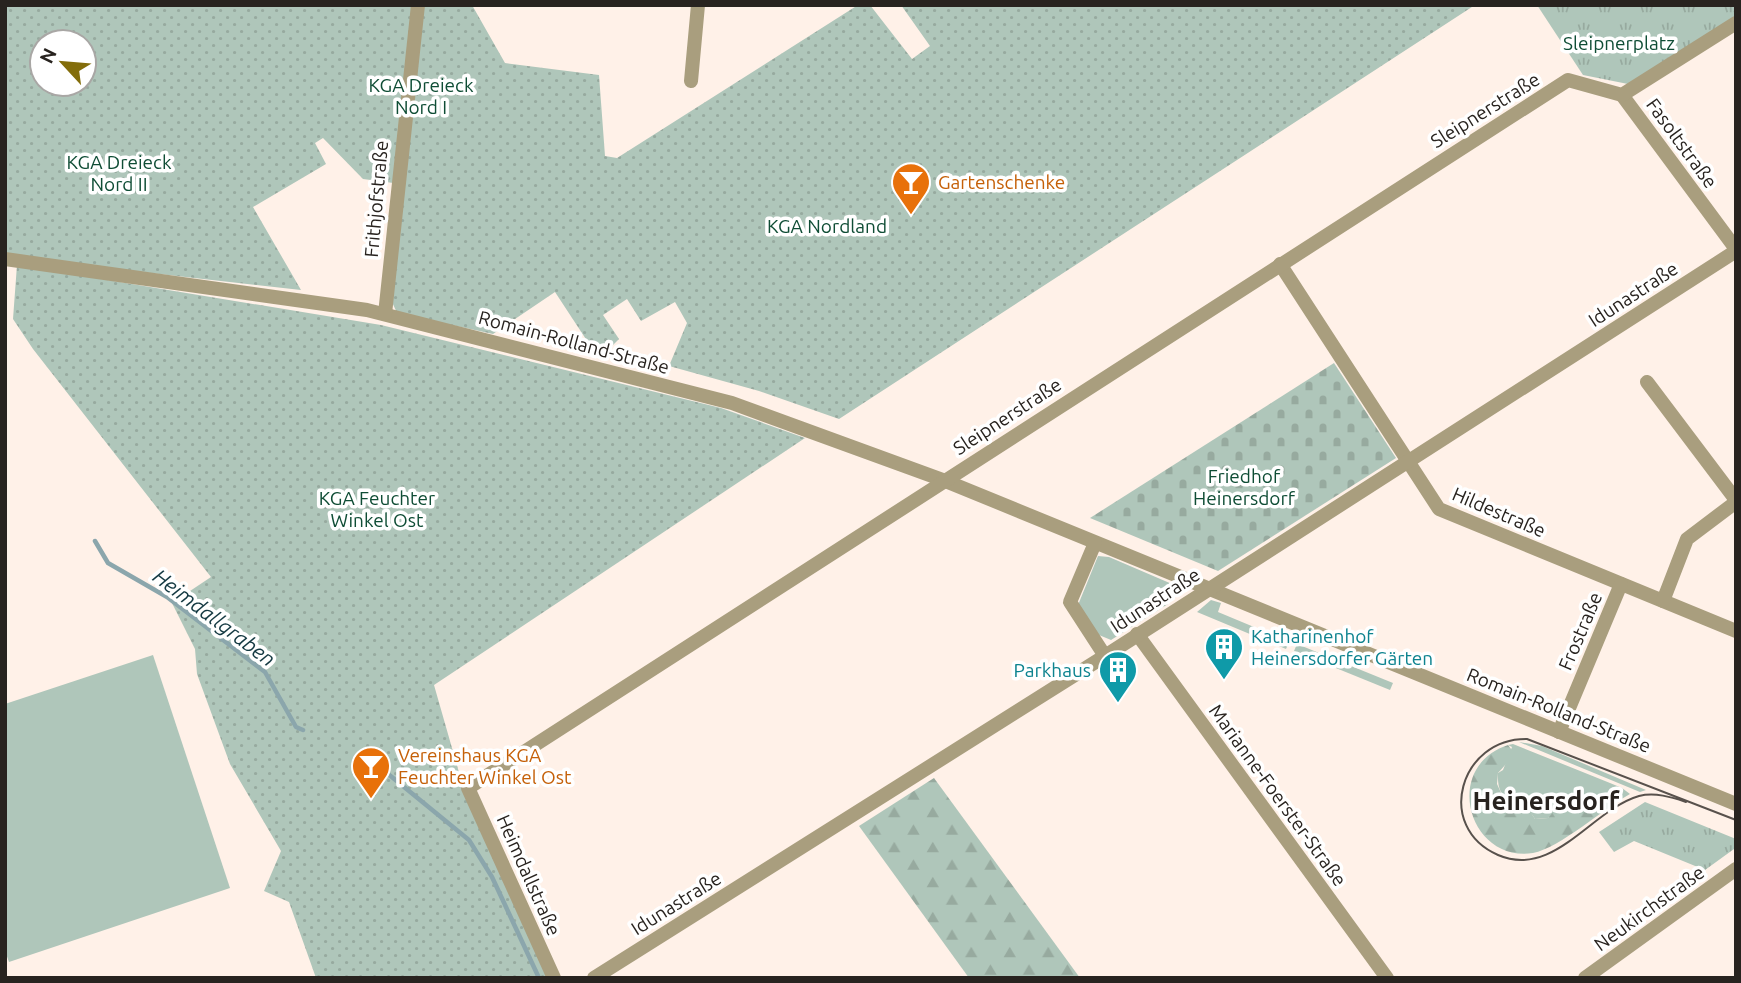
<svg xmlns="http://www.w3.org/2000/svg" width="1741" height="983" viewBox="0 0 1741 983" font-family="Ubuntu,sans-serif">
  <defs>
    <pattern id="forest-firs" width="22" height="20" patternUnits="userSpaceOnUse" patternTransform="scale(1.75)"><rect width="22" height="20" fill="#afc6ba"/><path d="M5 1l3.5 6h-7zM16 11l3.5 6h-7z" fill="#97aa9f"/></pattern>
    <pattern id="cemetery-stones" width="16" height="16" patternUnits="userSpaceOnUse" patternTransform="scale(1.75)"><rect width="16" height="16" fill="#afc6ba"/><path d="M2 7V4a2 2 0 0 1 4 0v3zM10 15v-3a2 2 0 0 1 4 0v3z" fill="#97aa9f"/></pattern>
    <pattern id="park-tufts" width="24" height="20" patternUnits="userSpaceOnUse" patternTransform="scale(1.75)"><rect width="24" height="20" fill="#afc6ba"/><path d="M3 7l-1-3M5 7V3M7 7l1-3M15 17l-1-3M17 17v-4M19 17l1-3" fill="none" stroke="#97aa9f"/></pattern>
    <pattern id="garden-dots" width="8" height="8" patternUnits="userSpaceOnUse" patternTransform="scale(1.75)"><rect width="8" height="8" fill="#afc6ba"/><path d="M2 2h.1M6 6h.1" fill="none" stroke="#97aa9f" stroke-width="1.8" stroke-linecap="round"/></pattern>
  </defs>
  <rect width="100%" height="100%" fill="#fff1e8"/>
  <!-- grass -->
  <g fill="#afc6ba">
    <polygon points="1098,556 1109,557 1172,584 1163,602 1168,604 1111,640 1099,635 1078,605"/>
    <polygon points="1211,600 1221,603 1218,612 1278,637 1283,629 1293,633 1286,649 1197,612"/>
    <polygon points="1297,644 1393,683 1390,690 1294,651"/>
    <polygon points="153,655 230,888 9,962 5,951 5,704"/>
    <polygon points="1519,742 1542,746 1646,790 1640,792"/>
    <path d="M1513,744L1610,783L1622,788L1605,797L1600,805L1589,809L1574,798L1548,818L1535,819C1522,796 1496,809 1498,773L1503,770L1512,747L1508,745Z"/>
  </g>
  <!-- forest -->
  <g fill="url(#forest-firs)">
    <path d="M1508,745L1515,754L1498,773L1497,784L1503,797L1518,800L1523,808H1528L1535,819L1548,818L1567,797L1574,798L1589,809L1600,805C1605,796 1611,789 1622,788L1630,794C1604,808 1560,848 1533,853C1469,863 1441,767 1508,745Z"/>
    <polygon points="934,778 1080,978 969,978 859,826"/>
  </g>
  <!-- cemetery -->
  <polygon fill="url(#cemetery-stones)" points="1334,363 1396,458 1218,571 1090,518"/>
  <!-- park -->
  <g fill="url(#park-tufts)">
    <polygon points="1537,5 1736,5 1736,16 1628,84 1583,75"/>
    <polygon points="1645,802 1736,839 1734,849 1705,870 1634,841 1614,852 1599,832"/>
  </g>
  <!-- garden -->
  <g fill="url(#garden-dots)" fill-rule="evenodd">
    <path d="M5,5H472L505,63L599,75L605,156L617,158L858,5H870L912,59L930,46L901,5H1475L839,419L759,391L669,366L687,323L675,302L641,321L627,299L603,315L619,339L599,359L555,292L493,334L397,313L392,302L401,184L363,179L323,138L315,143L326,164L253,207L301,290L27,259L5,252ZM42,42H84V84H42Z"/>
    <polygon points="17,265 381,325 721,408 805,438 434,685 464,790 548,978 316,978 289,902 264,891 281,851 230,764 197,674 195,649 172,603 211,577 33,349 13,319"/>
  </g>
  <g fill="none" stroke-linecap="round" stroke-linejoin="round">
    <!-- stream -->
    <g stroke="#8ba6ac" stroke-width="4.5">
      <polyline points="95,541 108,563 167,597 265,672 296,727 303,730"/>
      <polyline points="371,760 469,840 492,877 539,978"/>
    </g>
    <!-- minor -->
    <g stroke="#a99e7e" stroke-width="14">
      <polyline points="691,81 698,5"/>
      <polyline points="1622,95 1736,249"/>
      <polyline points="5,259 367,310 732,403 943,480 1736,804"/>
      <polyline points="1280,264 1439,509 1736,631"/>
      <polyline points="385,314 418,5"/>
      <polyline points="1647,382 1736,500"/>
      <polyline points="1095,543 1070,602 1105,656"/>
      <polyline points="1663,601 1687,539 1736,502"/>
      <polyline points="1137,634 1387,978"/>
      <polyline points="1559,732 1621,584"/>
      <polyline points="554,978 468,788 1568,80 1622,95 1736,23"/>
      <polyline points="594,978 1105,656 1736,251"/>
      <polyline points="1585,978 1736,869"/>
    </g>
    <!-- tram -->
    <path stroke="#58514c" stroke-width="2" d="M1686,802C1671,797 1655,792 1639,796C1591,810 1554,879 1498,855C1434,827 1460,738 1527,739L1736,820"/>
  </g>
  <!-- icons -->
  <defs>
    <symbol id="bar-pin" viewBox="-11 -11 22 30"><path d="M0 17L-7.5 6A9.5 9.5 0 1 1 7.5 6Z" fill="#e8710a" stroke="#fff"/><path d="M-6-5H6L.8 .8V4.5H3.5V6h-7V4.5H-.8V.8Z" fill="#fff"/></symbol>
    <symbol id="building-pin" viewBox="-11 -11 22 30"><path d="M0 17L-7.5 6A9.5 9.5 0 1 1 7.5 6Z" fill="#0f9aa8" stroke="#fff"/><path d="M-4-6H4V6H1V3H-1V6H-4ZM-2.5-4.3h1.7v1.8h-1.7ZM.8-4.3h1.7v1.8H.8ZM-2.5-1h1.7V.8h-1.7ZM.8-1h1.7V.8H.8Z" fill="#fff"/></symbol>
  </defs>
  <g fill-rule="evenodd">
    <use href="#bar-pin" x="889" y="160" width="44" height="60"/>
    <use href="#building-pin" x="1202" y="625" width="44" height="60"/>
    <use href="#building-pin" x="1096" y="648" width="44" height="60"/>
    <use href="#bar-pin" x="349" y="744" width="44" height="60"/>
  </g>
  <g text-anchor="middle" stroke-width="7" stroke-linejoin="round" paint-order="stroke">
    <!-- park labels -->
    <g font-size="19" fill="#0f4d35" stroke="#fff">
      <text x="1619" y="50">Sleipnerplatz</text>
      <text x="421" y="92">KGA Dreieck<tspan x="421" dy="22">Nord I</tspan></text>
      <text x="119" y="169">KGA Dreieck<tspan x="119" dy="22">Nord II</tspan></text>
      <text x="827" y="233">KGA Nordland</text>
      <text x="1244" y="483">Friedhof<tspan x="1244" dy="22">Heinersdorf</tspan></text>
      <text x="377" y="505">KGA Feuchter<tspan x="377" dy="22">Winkel Ost</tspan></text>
    </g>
    <!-- street labels -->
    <g font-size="19" fill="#28231f" stroke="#fff">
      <text transform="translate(1485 110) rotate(-32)" y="7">Sleipnerstraße</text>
      <text transform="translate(1682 143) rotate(54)" y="7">Fasoltstraße</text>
      <text transform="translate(376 199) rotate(-85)" y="7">Frithjofstraße</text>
      <text transform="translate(1633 294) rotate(-33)" y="7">Idunastraße</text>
      <text transform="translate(574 342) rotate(15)" y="7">Romain-Rolland-Straße</text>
      <text transform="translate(1007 416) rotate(-33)" y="7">Sleipnerstraße</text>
      <text transform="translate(1499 512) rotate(23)" y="7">Hildestraße</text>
      <text transform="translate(1155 600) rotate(-33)" y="7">Idunastraße</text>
      <text transform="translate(1580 631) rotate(-67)" y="7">Frostraße</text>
      <text transform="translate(1559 710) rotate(22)" y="7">Romain-Rolland-Straße</text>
      <text transform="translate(1278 795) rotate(54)" y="7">Marianne-Foerster-Straße</text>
      <text transform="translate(529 875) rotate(66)" y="7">Heimdallstraße</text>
      <text transform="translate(676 903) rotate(-32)" y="7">Idunastraße</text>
      <text transform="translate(1649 908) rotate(-36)" y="7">Neukirchstraße</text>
    </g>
    <!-- food labels -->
    <g font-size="19" fill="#c56008" stroke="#fff" text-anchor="start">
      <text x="938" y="189">Gartenschenke</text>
      <text x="398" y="762">Vereinshaus KGA<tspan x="398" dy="22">Feuchter Winkel Ost</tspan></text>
    </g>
    <!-- culture labels -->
    <g font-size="19" fill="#0d838f" stroke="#fff" text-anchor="start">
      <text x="1251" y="643">Katharinenhof<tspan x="1251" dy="22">Heinersdorfer Gärten</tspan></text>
      <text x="1091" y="677" text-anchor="end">Parkhaus</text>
    </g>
    <!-- water labels -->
    <g font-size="21" font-style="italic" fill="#143942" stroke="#fff">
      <text transform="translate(214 618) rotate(37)" y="7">Heimdallgraben</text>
    </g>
    <!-- district labels -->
    <g font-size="26" font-weight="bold" fill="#28231f" stroke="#fff">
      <text x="1546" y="810">Heinersdorf</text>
    </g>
  </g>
  <!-- border -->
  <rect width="1741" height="983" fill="none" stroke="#28231f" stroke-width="14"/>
  <!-- north arrow -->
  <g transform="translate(63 63) rotate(296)"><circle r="33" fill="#ffffff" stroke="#a9a7a5" stroke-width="2"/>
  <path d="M0-5L12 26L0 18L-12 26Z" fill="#836d0b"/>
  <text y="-10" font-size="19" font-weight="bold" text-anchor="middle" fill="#28231f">N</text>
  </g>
</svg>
